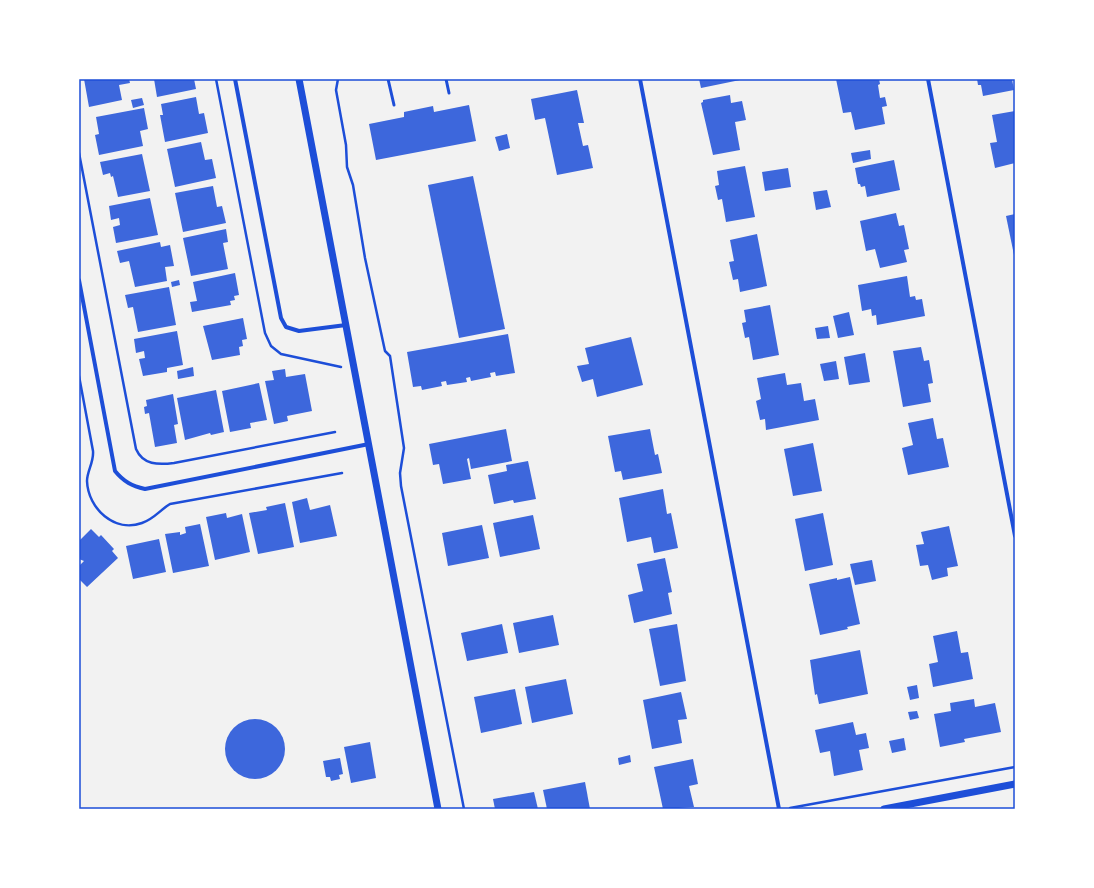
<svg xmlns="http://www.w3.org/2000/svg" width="1094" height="888" viewBox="0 0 1094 888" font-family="Georgia,serif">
  <rect width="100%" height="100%" fill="#f2f2f2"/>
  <!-- building -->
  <g fill="#3d67dc">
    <polygon points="84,79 129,79 130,83 119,85 122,100 89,107"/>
    <polygon points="154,79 194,79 196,89 157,97"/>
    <polygon points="699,79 740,79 740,80 701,88"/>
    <polygon points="836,79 879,79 880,84 878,85 880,98 885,97 887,106 882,107 885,124 855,130 851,112 843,113"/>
    <polygon points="977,79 1012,79 1014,90 983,96 981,85 978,85"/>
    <polygon points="577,90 584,123 578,123 583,146 588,145 593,168 557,175 545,118 535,120 531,99"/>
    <polygon points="730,95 731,103 742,101 746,120 735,122 740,150 713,155 701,103 703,102 703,100"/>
    <polygon points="196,97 199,114 204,113 208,133 165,142 160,115 163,115 161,104"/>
    <polygon points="142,98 144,105 133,108 131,100"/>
    <polygon points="469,105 476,141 376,160 369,124 404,117 404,112 433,106 434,112"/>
    <polygon points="144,108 148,129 140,131 143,146 99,155 95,135 99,134 96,117"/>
    <polygon points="1015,111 1015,163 995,168 990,143 997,142 992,115"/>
    <polygon points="507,134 510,148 499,151 495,137"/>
    <polygon points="201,142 205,160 212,159 216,178 175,187 167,149"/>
    <polygon points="870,150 871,159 853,163 851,153"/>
    <polygon points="142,154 150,191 118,197 113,176 111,177 110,173 103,175 100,162"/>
    <polygon points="894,160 900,190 867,197 865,186 861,187 860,184 858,184 855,168"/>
    <polygon points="745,166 755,217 726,222 722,199 718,200 715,186 719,185 717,171"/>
    <polygon points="788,168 791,187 765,191 762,172"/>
    <polygon points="473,176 505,329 459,338 428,185"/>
    <polygon points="213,186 217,207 222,206 226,223 183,232 175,193"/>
    <polygon points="827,190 831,207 816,210 813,192"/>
    <polygon points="150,198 158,235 116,243 113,227 120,225 119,218 111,220 109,206"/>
    <polygon points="896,213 899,226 904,225 909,249 904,250 907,262 880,268 875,249 866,251 860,221"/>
    <polygon points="1015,214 1015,255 1014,255 1006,216"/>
    <polygon points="226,229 228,242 223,243 228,269 191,276 183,238"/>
    <polygon points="757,234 767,286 740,292 738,279 733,280 729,262 734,261 730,240"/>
    <polygon points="160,242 161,247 170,245 174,266 165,267 167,281 135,287 129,261 120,263 117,251"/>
    <polygon points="235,273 239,295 234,296 235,300 230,301 231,305 192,312 190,302 197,301 193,282"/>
    <polygon points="907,276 910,297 915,296 916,300 922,299 925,316 877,325 876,315 872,316 871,309 862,311 858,285"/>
    <polygon points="179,280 180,285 172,287 171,282"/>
    <polygon points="169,287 176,325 138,332 133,307 128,308 125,295"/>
    <polygon points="770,305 779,355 753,360 749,337 745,338 742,323 746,322 744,310"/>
    <polygon points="849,312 854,335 838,338 833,316"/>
    <polygon points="243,318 247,339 242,340 243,346 239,347 240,355 212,360 203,326"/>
    <polygon points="828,326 830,338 817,339 815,328"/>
    <polygon points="177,331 183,365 167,368 167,372 143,376 139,359 145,358 144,351 136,353 134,339"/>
    <polygon points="508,334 515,373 496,376 495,372 490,373 491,377 471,381 470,377 466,378 467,382 447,385 446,381 441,382 442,386 422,390 421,386 413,387 407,352"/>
    <polygon points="631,337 643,385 597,397 593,379 582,382 577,366 589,364 585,348"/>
    <polygon points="921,347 924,361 929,360 933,383 928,384 931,402 903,407 893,351"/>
    <polygon points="865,353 870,382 849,385 844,357"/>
    <polygon points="836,361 839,379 824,381 820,364"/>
    <polygon points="193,367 194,376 178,379 177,371"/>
    <polygon points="285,369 286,377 305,374 312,411 287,416 288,421 274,424 265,381 274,380 272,371"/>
    <polygon points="785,373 787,385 801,383 804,401 815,399 819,420 766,430 765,419 760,420 756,401 761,399 757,378"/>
    <polygon points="259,383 267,420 250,423 251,428 230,432 222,391"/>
    <polygon points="216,390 224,432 211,435 210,433 185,440 177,398"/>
    <polygon points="173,394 178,424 174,425 177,443 155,447 149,413 145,414 144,407 147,406 146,400"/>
    <polygon points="933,418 937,439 943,438 949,467 908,475 902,448 913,445 908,423"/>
    <polygon points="506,429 512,461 471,469 469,458 467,459 471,479 443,484 439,464 433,465 429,444"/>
    <polygon points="650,429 655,455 658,454 662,473 623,480 621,471 615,472 608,436"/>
    <polygon points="813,443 822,491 793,496 784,449"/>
    <polygon points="528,461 536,499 514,503 513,500 494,504 488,475 507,471 506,465"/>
    <polygon points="663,489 667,514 671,513 678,548 654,553 651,537 627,542 619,498"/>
    <polygon points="307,498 310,510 330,505 337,536 300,543 292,502"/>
    <polygon points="285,503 294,547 258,554 249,513 267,510 266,507"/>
    <polygon points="226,513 227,518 242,514 250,552 215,560 206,517"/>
    <polygon points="823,513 833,565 805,571 795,519"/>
    <polygon points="533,515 540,549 500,557 493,523"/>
    <polygon points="200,524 209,566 173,573 165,534 180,532 180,535 186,533 185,527"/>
    <polygon points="482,525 489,558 448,566 442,533"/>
    <polygon points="949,526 958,566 947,568 948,576 932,580 928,565 920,566 916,545 924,544 921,532"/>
    <polygon points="91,529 99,537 101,535 114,549 112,551 118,558 87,587 79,579 79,566 84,561 79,559 79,541"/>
    <polygon points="159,539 166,572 133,579 126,546"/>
    <polygon points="665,558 672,592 668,593 672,614 634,623 628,595 643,591 637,564"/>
    <polygon points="872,560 876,581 855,585 850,564"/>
    <polygon points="850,577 860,624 847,627 848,629 820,635 809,584 837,578 837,580"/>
    <polygon points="553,615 559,645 519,653 513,623"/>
    <polygon points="502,624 508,653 467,661 461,633"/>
    <polygon points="677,624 686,681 660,686 649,629"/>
    <polygon points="957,631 961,653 968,652 973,679 933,687 929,664 938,662 933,636"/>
    <polygon points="860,650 868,694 819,704 817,694 815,695 810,660"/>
    <polygon points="566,679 573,714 532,723 525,687"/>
    <polygon points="917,685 919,698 910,700 907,687"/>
    <polygon points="515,689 522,724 481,733 474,697"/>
    <polygon points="681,692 687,719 678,720 682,743 652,749 643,700"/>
    <polygon points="974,699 975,707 995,703 1001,732 964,739 965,742 940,747 934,714 951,711 950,703"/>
    <polygon points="917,711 919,718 910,720 908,712"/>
    <circle cx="255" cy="749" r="30"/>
    <polygon points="853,722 856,735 866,733 869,748 859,750 863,770 834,776 830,751 820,753 815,730"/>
    <polygon points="904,738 906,750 892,753 889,741"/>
    <polygon points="370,742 376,778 351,783 344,747"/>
    <polygon points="630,755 631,762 619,765 618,758"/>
    <polygon points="340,758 343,774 339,775 340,779 331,781 330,777 326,777 323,761"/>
    <polygon points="693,759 698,784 689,786 694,807 663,809 654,767"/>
    <polygon points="585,782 590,809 547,809 543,790"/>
    <polygon points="534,792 538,809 495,809 493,799"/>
  </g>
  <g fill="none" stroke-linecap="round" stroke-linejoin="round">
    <!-- path -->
    <g stroke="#1d4ed8" stroke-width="2.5">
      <polyline points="216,79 265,333 271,346 281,354 341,367"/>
      <polyline points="338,79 336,90 346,145 347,167 353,185 365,258 385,351 390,356 404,448 400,473 401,486 464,809"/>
      <path d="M79,153L136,449C143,465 158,465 174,463L335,432"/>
      <path d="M79,376L93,451C94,462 87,471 87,481C88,509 115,533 142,523C154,519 160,510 170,504L342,473"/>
      <polyline points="790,808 1015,767"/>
    </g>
    <!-- service -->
    <g stroke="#1d4ed8" stroke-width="3">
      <polyline points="388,79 394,105"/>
      <polyline points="446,79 449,93"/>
    </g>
    <!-- minor -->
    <g stroke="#1d4ed8" stroke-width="4">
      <polyline points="235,79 281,318 286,327 299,331 346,325"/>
      <polyline points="640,79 779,809"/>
      <polyline points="928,79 1015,536"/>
      <path d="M79,280L115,471C124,482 132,486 145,489L369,444"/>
    </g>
    <!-- tertiary -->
    <g stroke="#1d4ed8" stroke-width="7">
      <polyline points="299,79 438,809"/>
      <polyline points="884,809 1015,784"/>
    </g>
  </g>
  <!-- border -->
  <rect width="1094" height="888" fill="none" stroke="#ffffff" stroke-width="160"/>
  <rect x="80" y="80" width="934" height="728" fill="none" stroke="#1d4ed8" stroke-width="1.5"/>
</svg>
